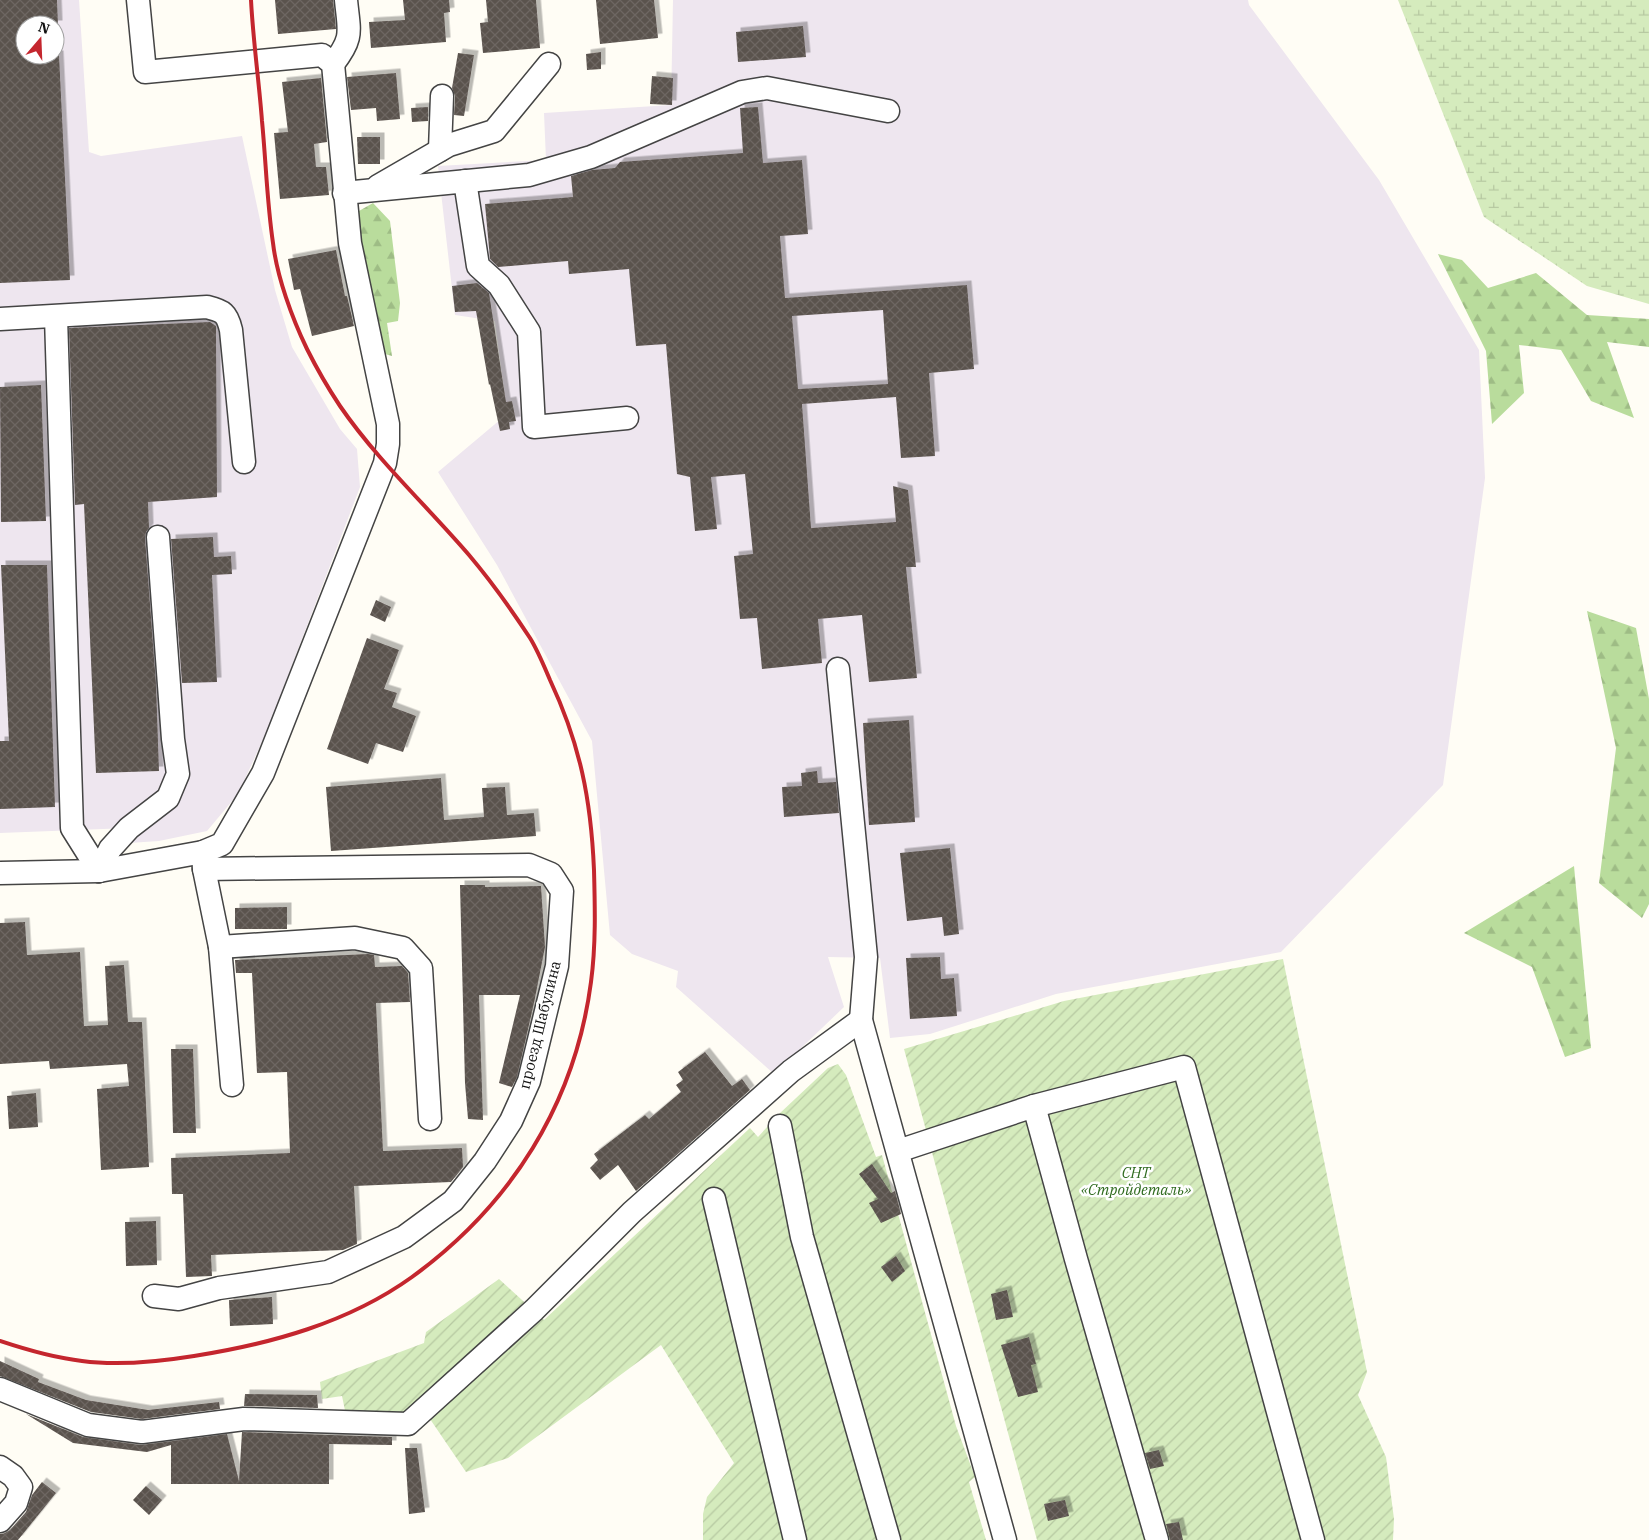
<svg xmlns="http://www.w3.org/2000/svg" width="1649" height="1540" viewBox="0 0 1649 1540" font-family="'IBM Plex Serif',serif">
  <defs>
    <pattern id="forest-firs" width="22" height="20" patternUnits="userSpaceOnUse" patternTransform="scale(1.25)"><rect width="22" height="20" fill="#b9dc9c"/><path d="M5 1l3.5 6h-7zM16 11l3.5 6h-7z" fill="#9ebc85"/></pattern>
    <pattern id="wetland-marsh" width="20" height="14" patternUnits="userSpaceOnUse" patternTransform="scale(1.25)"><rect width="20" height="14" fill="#d5ebbd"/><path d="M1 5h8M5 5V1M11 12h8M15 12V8" fill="none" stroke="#b6c8a1"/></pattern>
    <pattern id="garden-furrows" width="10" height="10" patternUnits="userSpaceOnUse" patternTransform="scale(1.25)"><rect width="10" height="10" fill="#d5ebbd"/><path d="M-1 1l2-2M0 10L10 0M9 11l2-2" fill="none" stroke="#b6c8a1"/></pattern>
    <pattern id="building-cross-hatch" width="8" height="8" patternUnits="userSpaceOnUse" patternTransform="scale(1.25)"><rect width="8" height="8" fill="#5a524d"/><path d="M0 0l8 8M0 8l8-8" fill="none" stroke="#6d6662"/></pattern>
    <filter id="shadow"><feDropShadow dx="4.5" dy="-4.5" stdDeviation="0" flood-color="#0004"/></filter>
  </defs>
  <rect width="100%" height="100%" fill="#fffdf5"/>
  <!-- industrial -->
  <g fill="#eee6ef" fill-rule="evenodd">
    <path d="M0,0H79L89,152L101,156L242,136L275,290L292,347L340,429L357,449L360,487L267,731L238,794L207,831L159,841L129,843V828L0,833ZM25,25H55V55H25Z"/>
    <polygon points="673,0 1248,0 1249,5 1379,180 1479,350 1485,478 1443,785 1281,952 1056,994 930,1034 890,1038 880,958 828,957 844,1007 774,1074 676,987 678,971 632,954 610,935 592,741 497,565 438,472 507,414 495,321 455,315 438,166 546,160 544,113 671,105"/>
  </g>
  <!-- forest -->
  <g fill="url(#forest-firs)">
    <polygon points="373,203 390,221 400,303 398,321 387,323 392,356 378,352 358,235 359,211"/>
    <polygon points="1438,254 1462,260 1488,288 1536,273 1587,315 1649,319 1649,347 1607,342 1634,418 1591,401 1561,350 1519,345 1524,393 1492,424 1486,351"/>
    <polygon points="1587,611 1636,628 1649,699 1649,904 1642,918 1599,883 1616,748"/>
    <polygon points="1574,866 1591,1048 1565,1057 1532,967 1464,933"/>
  </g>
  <!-- wetland -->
  <polygon fill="url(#wetland-marsh)" points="1398,0 1649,0 1649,304 1587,286 1484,217"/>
  <!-- garden -->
  <g fill="url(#garden-furrows)">
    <polygon points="1283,959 1367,1372 1358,1395 1386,1457 1394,1519 1393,1540 1037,1540 904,1049 1064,1001"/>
    <polygon points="838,1064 846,1075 876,1157 882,1155 956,1426 975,1477 969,1482 986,1540 703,1540 703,1514 707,1497 734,1463 661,1345 508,1458 466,1472 430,1419 389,1421 347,1420 342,1396 322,1399 320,1382 424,1343 426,1332 499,1279 544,1320 750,1128 758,1137 779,1114 828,1068"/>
  </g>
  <!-- building -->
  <g fill="url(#building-cross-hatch)" fill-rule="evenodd" filter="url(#shadow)">
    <polygon points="0,0 57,0 58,25 25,25 25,55 59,55 70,280 0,283"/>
    <polygon points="275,0 333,0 336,29 278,34"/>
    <polygon points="403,0 449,0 450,12 444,13 446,42 371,48 369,22 405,20"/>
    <polygon points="486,0 536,0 540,48 483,53 480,23 488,22"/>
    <polygon points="596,0 654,0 658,38 600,44"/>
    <polygon points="803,26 806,57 738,62 736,32"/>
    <polygon points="601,52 601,69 587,70 586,54"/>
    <polygon points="458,53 474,55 464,116 454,115 455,96 452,88"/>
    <polygon points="396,73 400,119 377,121 376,108 351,110 347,77"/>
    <polygon points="652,76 673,78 672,105 650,104"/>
    <polygon points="321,78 327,142 314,144 316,167 326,167 329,195 280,199 274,133 288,132 282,82"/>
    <polygon points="428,107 428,121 412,122 411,108"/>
    <path d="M758,107L763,163L802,160L808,234L780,236L785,298L967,285L974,369L929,373L935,456L901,458L896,397L802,404L811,528L896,522L893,486L908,490L916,567H906L917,678L869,682L862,615L818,619L822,663L762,669L757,618L740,619L734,556L753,554L745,474L711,477L717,529L695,531L690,477L677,474L666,344L636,346L629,269L569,274L568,261L498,267L490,259L485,204L573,197L571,176L592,170L615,168L620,162L743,153L740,108ZM883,310L888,384L798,389L792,316Z"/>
    <polygon points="357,137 380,137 380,164 358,164"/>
    <polygon points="336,250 345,296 347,296 354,326 312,336 300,289 294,290 288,259"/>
    <polygon points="477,283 489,293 506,402 512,401 516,421 509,422 510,429 500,431 490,384 489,385 476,311 455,312 452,286"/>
    <polygon points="210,322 216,326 217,497 148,502 149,528 146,532 145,538 156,684 159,771 96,773 84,504 75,505 69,328"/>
    <polygon points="41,385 46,521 1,522 0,387"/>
    <polygon points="213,537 214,557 231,556 232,574 212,575 217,682 182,683 171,539"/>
    <polygon points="1,565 47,565 55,807 0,809 0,741 9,741"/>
    <polygon points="376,600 391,607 385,622 370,615"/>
    <polygon points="367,638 399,650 384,689 397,693 392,707 416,716 403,752 376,743 368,764 327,749"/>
    <polygon points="909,720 915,822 869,825 863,723"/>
    <polygon points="817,771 818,783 836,782 839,813 784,817 782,787 802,786 801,773"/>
    <polygon points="441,778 444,820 484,817 482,788 505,787 507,815 534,813 536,836 331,851 326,787"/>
    <polygon points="950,848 959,934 944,936 942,917 907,921 900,853"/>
    <polygon points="460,885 485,885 485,887 541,886 545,947 534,1003 517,1077 512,1087 499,1083 520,995 479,995 483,1120 468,1119 465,1083"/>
    <polygon points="287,907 287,929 235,929 235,908"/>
    <polygon points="25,922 27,955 80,952 84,1026 108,1025 105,966 124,965 128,1022 142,1022 149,1167 101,1170 97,1089 129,1086 127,1064 50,1069 49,1061 0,1064 0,923"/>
    <polygon points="368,954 374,955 375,967 402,966 408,973 410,1002 376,1003 383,1151 462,1148 463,1167 451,1182 354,1186 357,1244 343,1250 211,1255 212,1276 186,1277 183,1194 172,1194 171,1158 290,1153 287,1072 257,1073 252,973 236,973 235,960"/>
    <polygon points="940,957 941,979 954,978 957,1016 910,1019 906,958"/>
    <polygon points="171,1049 193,1049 196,1133 173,1133"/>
    <polygon points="705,1052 732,1086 742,1079 750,1090 636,1191 618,1165 600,1180 590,1168 598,1160 594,1154 645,1115 649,1119 681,1092 676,1085 683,1080 678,1072"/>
    <polygon points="36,1093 38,1127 9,1129 7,1096"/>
    <polygon points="872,1164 891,1193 895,1191 901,1214 881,1223 869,1203 878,1199 859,1174"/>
    <polygon points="156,1221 157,1265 126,1266 125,1222"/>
    <polygon points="896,1256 905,1271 892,1282 881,1267"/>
    <polygon points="1007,1290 1013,1317 996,1320 991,1294"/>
    <polygon points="272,1297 273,1324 230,1326 229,1300"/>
    <polygon points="1029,1337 1036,1364 1031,1365 1038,1392 1018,1397 1001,1345"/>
    <polygon points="0,1361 39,1379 38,1382 86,1400 148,1410 219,1402 220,1409 142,1419 91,1412 0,1376"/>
    <polygon points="245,1394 317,1395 318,1408 244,1406"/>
    <polygon points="26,1414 83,1437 141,1445 227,1434 239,1481 242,1432 392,1437 392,1445 329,1444 329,1484 171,1484 171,1445 147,1452 73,1443"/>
    <polygon points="405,1448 417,1448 425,1512 409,1514"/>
    <polygon points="1159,1450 1164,1466 1150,1469 1145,1453"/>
    <polygon points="42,1482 56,1493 18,1540 0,1540 0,1534 5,1533 10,1530 26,1512 32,1495"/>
    <polygon points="146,1486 162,1500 149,1515 133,1500"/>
    <polygon points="1065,1500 1069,1516 1048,1521 1044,1504"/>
    <polygon points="1179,1522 1183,1540 1170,1540 1166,1524"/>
  </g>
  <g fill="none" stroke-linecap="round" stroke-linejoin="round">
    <defs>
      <g id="minor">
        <path d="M333,64C354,37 349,32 346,0"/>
        <polyline points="440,150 442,96"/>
        <polyline points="465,181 478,266 499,285 529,332 534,427 627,418"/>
        <polyline points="378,186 449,145 494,131 549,64"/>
        <polyline points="344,193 529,175 591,157 742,92 767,88 888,111"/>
        <polyline points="56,317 72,828 99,871"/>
        <path d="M0,319L207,307C223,311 227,313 231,330L244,462"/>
        <polyline points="838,669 866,957 861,1020 1005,1540"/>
        <polyline points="204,869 220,947 232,1085"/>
        <polyline points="99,871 110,849 129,828 168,798 178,774 173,739 158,537"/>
        <polyline points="0,873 99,871 203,852 222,844 263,773 385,463 388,444 388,424 350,243 333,64 322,55 145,72 138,0"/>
        <polyline points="220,947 355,938 403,948 421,968 430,1119"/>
        <polyline points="1034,1106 1184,1067 1313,1540"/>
        <polyline points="780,1126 802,1237 889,1540"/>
        <polyline points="898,1151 1034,1106 1076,1259 1157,1540"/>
        <polyline points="714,1199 795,1540"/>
        <polyline points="154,1296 179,1299 219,1288 328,1272 404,1237 453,1201 485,1161 511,1121 529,1081 557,966 562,891 551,874 529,865 204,869 203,852"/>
        <polyline points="0,1389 88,1425 142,1432 244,1419 408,1424 534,1310 632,1212 791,1071 861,1020"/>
        <polyline points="0,1467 13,1476 21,1487 16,1503 0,1521"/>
      </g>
    </defs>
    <!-- minor casing -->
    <use href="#minor" stroke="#444" stroke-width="25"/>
    <!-- minor -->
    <use href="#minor" stroke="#fff" stroke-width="22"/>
    <!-- rail -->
    <path stroke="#c4262e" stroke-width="4" d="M0,1341C27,1350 54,1358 82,1361C119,1366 157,1362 194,1356C270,1344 348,1323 412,1277C511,1205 575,1104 591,982C596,945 595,907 594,870C591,799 580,744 550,680C544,666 538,651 530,638C511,609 491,581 469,555C426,505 377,460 340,406C328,388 317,369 307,349C292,318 277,277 273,243C267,203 266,162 262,121C259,81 253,40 251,0"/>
  </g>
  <g text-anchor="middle" stroke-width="5" stroke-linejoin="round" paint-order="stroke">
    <!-- street labels -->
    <g font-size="15" fill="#111" stroke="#fff">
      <text transform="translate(540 1025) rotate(-76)" y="5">проезд Шабулина</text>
    </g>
    <!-- park labels -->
    <g font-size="15" font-style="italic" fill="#2f6b1f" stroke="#fff">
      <text x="1136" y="1178">СНТ<tspan x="1136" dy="17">«Стройдеталь»</tspan></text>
    </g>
  </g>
  <!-- north arrow -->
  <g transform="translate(40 40) rotate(19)"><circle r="24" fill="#ffffff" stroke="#a0a0a0"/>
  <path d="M0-4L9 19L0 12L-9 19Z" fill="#c4262e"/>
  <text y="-8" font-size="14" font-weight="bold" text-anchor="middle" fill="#111111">N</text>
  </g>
</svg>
